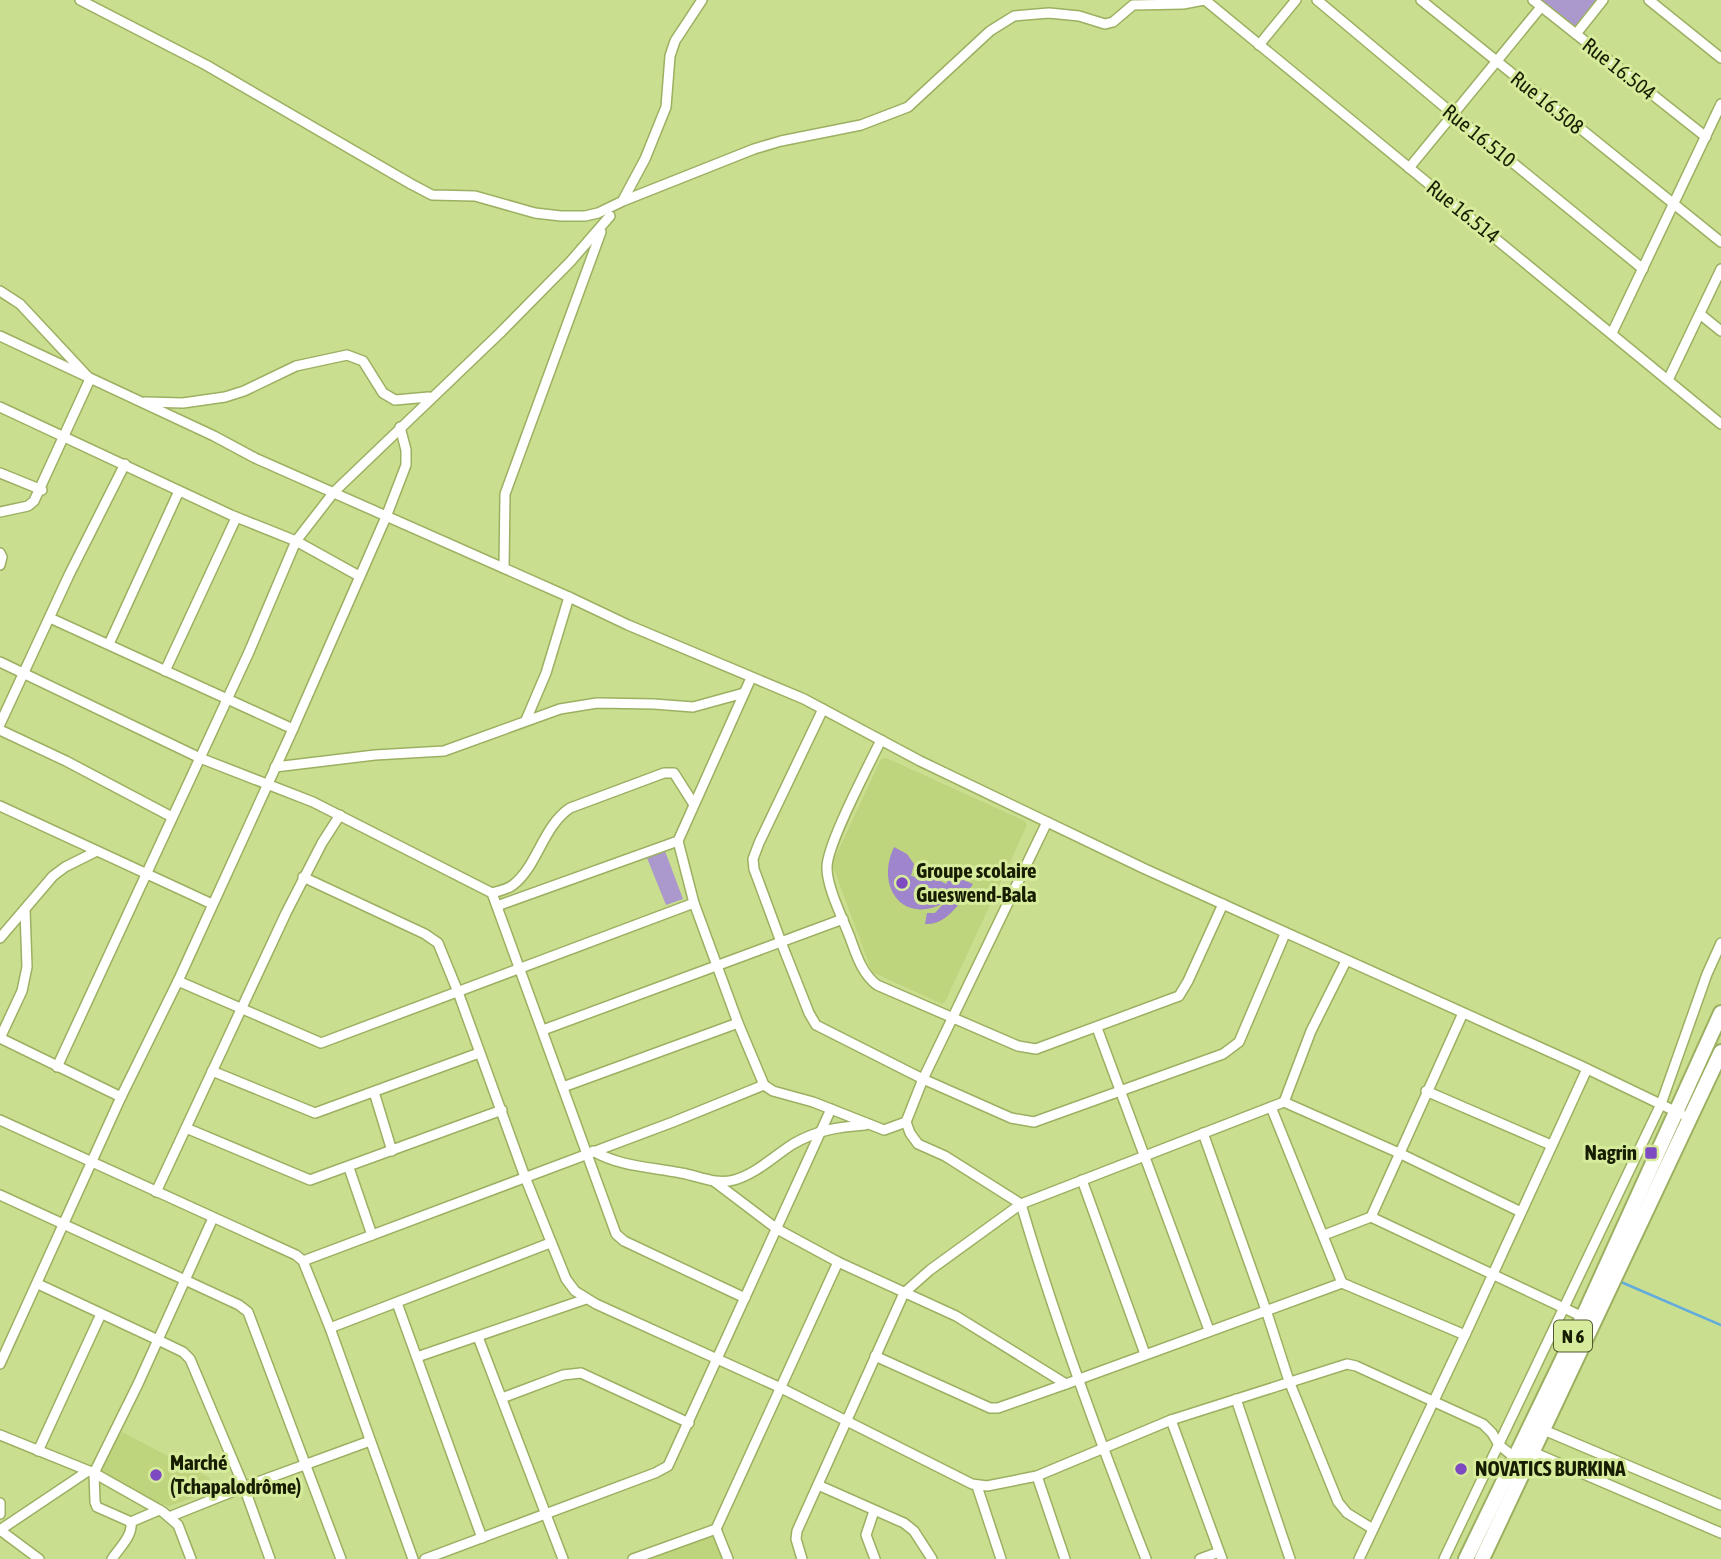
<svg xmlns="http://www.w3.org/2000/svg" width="1721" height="1559" viewBox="0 0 1721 1559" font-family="'Asap Condensed',sans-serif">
  <rect width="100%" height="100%" fill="#cade8f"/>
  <!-- built -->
  <g fill="#bed47d">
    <polygon points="886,758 1025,821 1027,825 945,1002 942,1004 872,972 832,864 881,759"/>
    <polygon points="122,1432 210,1478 205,1493 170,1506 153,1502 99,1472 107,1453"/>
    <polygon points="714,1532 724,1559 641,1559"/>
  </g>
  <!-- green -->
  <g fill="#ab99cd">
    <polygon points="1540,0 1598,0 1575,28"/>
    <polygon points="665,851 683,899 666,905 647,858"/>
  </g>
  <!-- forest -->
  <path fill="#9f85cb" d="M894,847L907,854L914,864L911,876L916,877L919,869L946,884L951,875L973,884C962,900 947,926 925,924L927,913H935L944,903C903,925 875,887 894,847Z"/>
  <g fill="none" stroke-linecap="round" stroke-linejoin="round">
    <!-- stream -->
    <polyline stroke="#62abdd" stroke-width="2.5" points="1621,1282 1721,1325"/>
    <defs>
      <g id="street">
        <polyline points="80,0 206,65 411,184 432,195 475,196 535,213 561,216 585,216 598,213 623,201 754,149 781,141 861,125 908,107 990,31 1014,16 1049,13 1079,16 1105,24 1113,22 1133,5 1183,4 1204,0"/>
        <polyline points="1205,0 1721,424"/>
        <polyline points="1317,0 1453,114 1643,269"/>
        <polyline points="1421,0 1721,242"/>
        <polyline points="1533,0 1706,137"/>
        <polyline points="1649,0 1721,58"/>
        <polyline points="1576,34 1603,0"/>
        <polyline points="1259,45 1296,0"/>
        <polyline points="1409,168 1541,7"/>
        <polyline points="623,200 645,159 666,107 670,56 675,41 702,0"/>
        <polyline points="0,291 20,304 90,379 34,501 28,506 0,512"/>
        <polyline points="1700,314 1721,331"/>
        <polyline points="1612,333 1721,104"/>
        <polyline points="0,336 214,436 255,458 569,597 628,625 804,699 920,761 1145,869 1579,1065 1681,1114"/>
        <polyline points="1668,380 1721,269"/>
        <polyline points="145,402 183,403 225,397 244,391 296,366 347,355 363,361 383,393 395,400 429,397"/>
        <polyline points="0,407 231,515 296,541 359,576"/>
        <polyline points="0,473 42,490"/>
        <polyline points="0,553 2,557 0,565"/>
        <polyline points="504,568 505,494 601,232"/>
        <polyline points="50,618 293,729"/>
        <polyline points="109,644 179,491"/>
        <path d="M0,662L200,758L313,802L492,893C499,891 508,889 513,885C537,867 543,826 570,808L664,773H674L693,803"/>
        <polyline points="165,671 236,518"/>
        <polyline points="751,678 678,841 694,903 738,1023 764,1085 773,1091 813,1102 884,1130 906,1122"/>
        <polyline points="823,709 759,843 753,859 754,869 781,942 809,1013 816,1025 923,1079 1011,1118 1034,1122 1223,1054 1239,1042 1285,934"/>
        <polyline points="526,720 546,673 569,597"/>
        <polyline points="0,724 69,575 125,464"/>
        <polyline points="0,730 66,761 172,817"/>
        <path d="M881,740C869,765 826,846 827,868C827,887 842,917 849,935C856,953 861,973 877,985L1018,1046L1036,1049L1179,996L1188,981L1223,904"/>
        <polyline points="275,767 375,755 444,751 560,709 597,703 654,704 693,707 744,693"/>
        <polyline points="0,806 212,904"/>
        <path d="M1047,822L923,1079L906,1122L910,1133L918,1144L945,1156L1021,1204C1056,1324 1100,1442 1146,1559"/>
        <polyline points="303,877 425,934 438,943 458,992 525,1177 566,1279 575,1291 596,1304 781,1388 972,1484 987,1486 1037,1476 1171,1420 1347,1364 1356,1366 1483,1424 1492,1433 1499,1445 1514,1457"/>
        <polyline points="492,893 616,1234 624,1241 745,1298"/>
        <polyline points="497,906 678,841"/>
        <polyline points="0,938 53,876 65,867 97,851"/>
        <polyline points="178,981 321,1043 694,903"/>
        <polyline points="1097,1028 1209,1330"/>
        <polyline points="543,1030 843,919"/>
        <polyline points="0,1038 121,1097"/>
        <polyline points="0,1038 22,991 27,967 25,909"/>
        <polyline points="57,1067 249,652 296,541 334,492 500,333 570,262 610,216"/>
        <polyline points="212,1071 315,1113 479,1053"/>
        <polyline points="563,1087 738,1023"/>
        <polyline points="1426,1091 1551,1145"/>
        <polyline points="374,1092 392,1151"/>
        <polyline points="1284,1102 1311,1031 1346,961"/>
        <polyline points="1271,1107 1342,1283"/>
        <polyline points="0,1120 296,1255 303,1261 330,1328 413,1559"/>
        <polyline points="186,1128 310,1180 502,1110"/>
        <polyline points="1203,1133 1266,1310 1289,1381 1338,1502 1347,1513 1373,1529"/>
        <path d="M593,1151C621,1167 651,1167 681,1173C699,1176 715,1185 734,1180C756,1174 774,1156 793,1144C817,1130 838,1127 865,1125"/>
        <polyline points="349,1168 372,1235"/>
        <polyline points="1082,1180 1145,1354"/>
        <polyline points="715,1182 777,1229 838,1262 956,1316 1066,1384 1342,1283 1465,1335"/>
        <polyline points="156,1192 286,913 322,843 340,815"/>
        <polyline points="0,1195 185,1280 239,1305 248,1312 341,1559"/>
        <polyline points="1371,1217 1583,1317"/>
        <polyline points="1324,1235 1371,1217 1463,1013"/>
        <polyline points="303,1261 673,1122 764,1085"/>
        <polyline points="38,1284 158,1340 183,1352 190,1359 244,1487 270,1559"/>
        <polyline points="397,1303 482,1538"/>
        <polyline points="330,1328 550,1243"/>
        <polyline points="478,1337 563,1559"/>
        <polyline points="875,1356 990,1408 998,1408 1066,1384"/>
        <polyline points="417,1357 586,1299"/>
        <polyline points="0,1364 121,1097 178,981 293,729 386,517 406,465 406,450 400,427"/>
        <polyline points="502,1398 563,1375 581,1373 689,1423"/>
        <polyline points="1236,1399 1290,1559"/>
        <polyline points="1171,1420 1222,1559"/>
        <polyline points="1539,1428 1721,1505"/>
        <polyline points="0,1435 94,1473 163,1512 178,1525 191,1559"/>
        <polyline points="1528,1450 1721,1533"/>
        <polyline points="38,1451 101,1314"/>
        <polyline points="1037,1476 1065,1559"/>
        <polyline points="818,1485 904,1523 914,1531 932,1559"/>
        <polyline points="977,1486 1001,1559"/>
        <polyline points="0,1503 0,1514"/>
        <polyline points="874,1511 866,1535 875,1559"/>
        <polyline points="169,1517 244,1487 370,1441"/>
        <polyline points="131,1522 159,1510"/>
        <polyline points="716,1529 728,1559"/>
        <polyline points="0,1530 88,1471"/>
        <polyline points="0,1530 39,1559"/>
        <path d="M112,1559C119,1548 133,1536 131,1522L97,1507L95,1502L94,1473L138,1384L213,1218"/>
        <polyline points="425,1559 655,1473 668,1466 831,1109"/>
        <polyline points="633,1559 716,1529 838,1262"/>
        <polyline points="802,1559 796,1539 797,1531 904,1293 930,1270 1021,1204 1284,1102 1399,1153 1521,1212"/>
        <polyline points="1200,1559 1219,1552"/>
        <polyline points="1359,1559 1465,1335 1587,1069"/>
        <polyline points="1444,1559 1661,1104 1707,974 1721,943"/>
      </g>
      <g id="primary">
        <polyline points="1466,1559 1583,1317 1721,1013"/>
        <polyline points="1482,1559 1721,1052"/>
      </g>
    </defs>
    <!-- street casing -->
    <use href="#street" stroke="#9cb062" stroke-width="12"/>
    <!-- primary casing -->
    <use href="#primary" stroke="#9cb062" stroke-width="18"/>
    <!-- street -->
    <use href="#street" stroke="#fff" stroke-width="9"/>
    <!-- primary -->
    <use href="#primary" stroke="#fff" stroke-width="14"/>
  </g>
  <!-- markers -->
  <g fill="#7e4ac1" stroke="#d7eb9c" stroke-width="2.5">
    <circle cx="902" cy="883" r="7"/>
    <rect x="1644" y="1146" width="14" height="14" rx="3.5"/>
    <circle cx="1461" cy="1469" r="7"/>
    <circle cx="156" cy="1475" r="7"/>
  </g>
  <g text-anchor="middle" stroke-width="6" stroke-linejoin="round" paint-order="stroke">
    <!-- shield labels -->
    <rect fill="#d7eb9c" stroke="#515b2f" stroke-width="2" x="1554" y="1320.5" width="38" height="31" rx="5"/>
    <g font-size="19" font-weight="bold" fill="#171d00">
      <text x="1573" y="1343">N 6</text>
    </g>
    <!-- street labels -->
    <g font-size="21" fill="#171d00" stroke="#d7eb9c">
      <text transform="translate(1619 69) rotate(38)" y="7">Rue 16.504</text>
      <text transform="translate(1547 103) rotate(39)" y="7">Rue 16.508</text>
      <text transform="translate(1479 136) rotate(39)" y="7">Rue 16.510</text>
      <text transform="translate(1463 212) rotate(39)" y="7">Rue 16.514</text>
    </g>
    <!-- poi labels -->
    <g font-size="21" font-weight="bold" fill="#171d00" stroke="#d7eb9c" text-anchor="start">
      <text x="916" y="878">Groupe scolaire<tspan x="916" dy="24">Gueswend-Bala</tspan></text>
      <text x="1637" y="1160" text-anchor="end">Nagrin</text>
      <text x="170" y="1470">Marché<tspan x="170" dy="24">(Tchapalodrôme)</tspan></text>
      <text x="1475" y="1476">NOVATICS BURKINA</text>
    </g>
  </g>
</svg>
